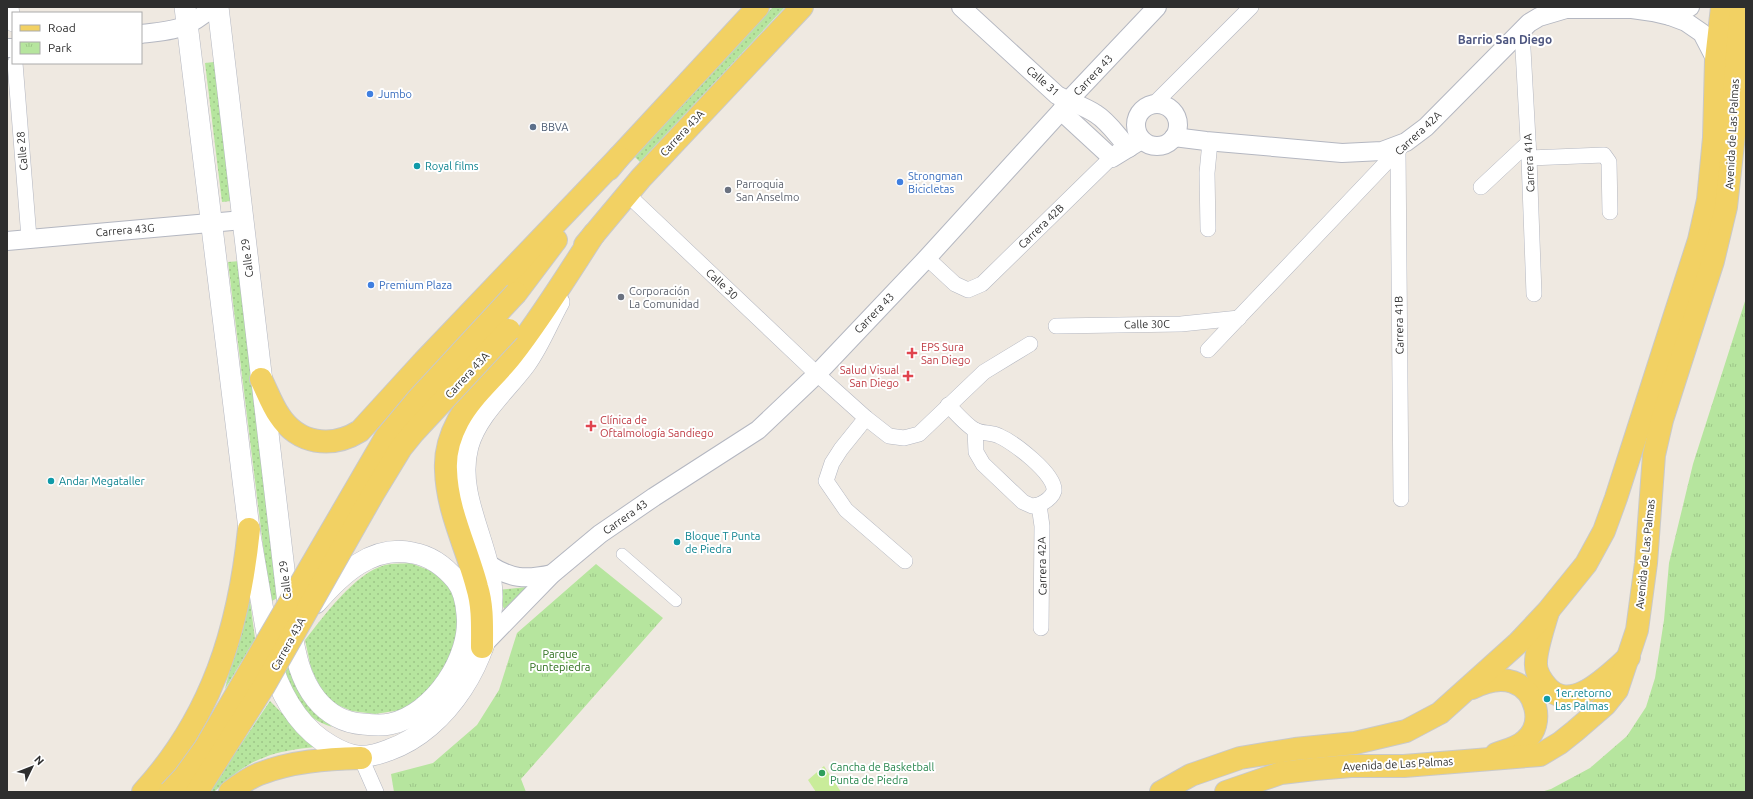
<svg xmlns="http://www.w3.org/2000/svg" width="1753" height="799" viewBox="0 0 1753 799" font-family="Ubuntu,sans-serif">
  <defs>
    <pattern id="grass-dots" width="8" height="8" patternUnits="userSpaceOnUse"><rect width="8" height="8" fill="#b6e59e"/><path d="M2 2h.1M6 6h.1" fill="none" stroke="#9dc588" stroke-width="1.8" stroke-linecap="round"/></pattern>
    <pattern id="park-tufts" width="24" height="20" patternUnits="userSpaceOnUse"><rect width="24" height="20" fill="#b6e59e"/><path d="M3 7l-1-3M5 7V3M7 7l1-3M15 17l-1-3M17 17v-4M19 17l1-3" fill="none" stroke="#9dc588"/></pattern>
  </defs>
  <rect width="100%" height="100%" fill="#efe9e1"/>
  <!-- grass -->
  <g fill="url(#grass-dots)">
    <polygon points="773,7 785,7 640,162 634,156"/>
    <polygon points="214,62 231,201 222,202 205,63"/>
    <polygon points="240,261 281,596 270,602 228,262"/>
    <path d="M410,563L434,572L454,588L460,609L454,658L423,696L401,710L375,714L352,711L335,704L322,691L311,668L305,640C324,616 355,573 385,565C393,563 402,564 410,563Z"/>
    <polygon points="527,587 504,609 497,590"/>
    <polygon points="249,593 255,639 225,689"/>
    <path d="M290,663L313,710L332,727C302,717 297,701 282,676Z"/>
    <path d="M270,701L315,747C297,749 279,751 263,758C245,764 228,779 214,792H209Z"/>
  </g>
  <!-- park -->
  <g fill="url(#park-tufts)">
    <polygon points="1746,298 1746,792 1541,792 1551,789 1590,768 1627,736 1646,707 1655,678 1664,620 1669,563 1693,464"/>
    <polygon points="596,564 663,618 521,779 526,792 394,792 391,774 433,763 477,725 499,690 517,633"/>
  </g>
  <!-- pitch -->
  <polygon fill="#c9ec9a" points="824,766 841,792 816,792 808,780"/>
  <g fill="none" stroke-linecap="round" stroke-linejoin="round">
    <defs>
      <polyline id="pedestrian" points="622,554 676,601"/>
      <g id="minor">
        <polyline points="11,7 13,24"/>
        <polyline points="1522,31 1529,158 1534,294"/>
        <polyline points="15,63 29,238"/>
        <polyline points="1154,104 1251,7"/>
        <polyline points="1398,151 1401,499"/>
        <polyline points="1529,158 1604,155 1609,162 1610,212"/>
        <polyline points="1481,187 1528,143"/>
        <polyline points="627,194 817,374 866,418 889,436 904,438 919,434 984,372 1030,344"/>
        <polyline points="1208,229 1207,173 1210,142"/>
        <polyline points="927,258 955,284 968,290 982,284 1119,150"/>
        <polyline points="1056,326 1181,324 1239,318"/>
        <polyline points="1208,350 1401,147"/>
        <path d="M948,405C955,412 967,426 975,430C982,434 992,432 999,436C1013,442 1056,474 1054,491C1052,498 1045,502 1039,505L1042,526L1041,628"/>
        <polyline points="866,418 841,449 832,463 826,481 846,510 905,561"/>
        <polyline points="975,430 976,452 983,464 1023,502 1032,506 1039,505"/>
        <polyline points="361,758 376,792"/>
      </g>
      <g id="tertiary">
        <path d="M961,7L1057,95C1070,102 1084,106 1096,114C1109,122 1118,137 1129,148"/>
        <polyline points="1670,16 1690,7"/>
        <path d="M141,34C176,30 186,30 213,7"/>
        <polyline points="7,48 13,48"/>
        <circle cx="1157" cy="125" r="21"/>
        <polyline points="1061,111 1112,158 1138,142"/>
        <polyline points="1174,137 1206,141 1342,153 1382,151 1406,142 1426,127 1529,23 1539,17 1566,9 1632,9 1653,12 1670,16 1686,22 1702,33 1716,60"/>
        <polyline points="7,241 243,220"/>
        <path d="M488,564C511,579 525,580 552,574"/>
        <polyline points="482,646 552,574 600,534 654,497 758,430 817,374 927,258 1061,111 1068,101 1157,7"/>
      </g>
      <g id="secondary">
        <path d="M185,7L249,529L273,669C284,701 301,729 331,746C353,759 366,759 389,750C447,730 492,657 492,597C492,546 454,497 468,446C477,414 507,389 526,363C539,345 548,322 559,302"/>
        <path d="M218,7L291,629C295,654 300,679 316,699C328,714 345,723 363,724C372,725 381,726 390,724C434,715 472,657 467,614C466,601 464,590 456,580C445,567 431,556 413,553C373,544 341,574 316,603"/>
      </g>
      <g id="primary">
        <polyline points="609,169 619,157 758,7"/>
        <polyline points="585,245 641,178 802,7"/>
        <polyline points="516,293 556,240"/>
        <path d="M261,379C267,391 272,405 279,415C298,444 331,449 360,431L424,361L619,157"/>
        <path d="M1548,612C1544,626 1536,649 1536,662C1535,672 1541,680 1547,687C1572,715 1609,674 1629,657"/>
        <path d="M482,647C482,627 483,606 477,587C467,548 447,511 446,470C445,453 450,436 458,421C471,396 495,377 512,355C541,318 568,274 594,234"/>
        <path d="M1472,688C1484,682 1499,677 1513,682C1536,690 1545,723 1526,740C1518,748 1507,750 1496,754"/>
        <path d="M143,792C212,717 239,628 249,529"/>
        <path d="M230,792C239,785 249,778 259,774C292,761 327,759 361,758"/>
        <polyline points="1161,792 1191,775 1240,758 1295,749 1355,743 1406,731 1440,713 1518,643 1548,611 1586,564 1604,531 1616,498 1699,240 1708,200 1714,138 1716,60 1722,7"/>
        <polyline points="1226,792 1281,773 1315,769 1351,766 1404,766 1540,755 1560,743 1575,731 1605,705 1617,690 1637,630 1646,563 1654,455 1662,420 1713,261 1726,207 1734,135 1735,80 1741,7"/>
      </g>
    </defs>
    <!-- pedestrian casing -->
    <use href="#pedestrian" stroke="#b4b7c1" stroke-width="12"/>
    <!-- minor casing -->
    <use href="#minor" stroke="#b4b7c1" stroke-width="16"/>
    <!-- tertiary casing -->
    <use href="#tertiary" stroke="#b4b7c1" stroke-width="20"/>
    <!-- secondary casing -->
    <use href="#secondary" stroke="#b4b7c1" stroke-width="22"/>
    <!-- primary casing -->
    <use href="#primary" stroke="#c9c9c9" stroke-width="24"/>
    <!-- pedestrian -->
    <use href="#pedestrian" stroke="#fff" stroke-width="11"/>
    <!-- minor -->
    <use href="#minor" stroke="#fff" stroke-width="15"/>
    <!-- tertiary -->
    <use href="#tertiary" stroke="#fff" stroke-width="18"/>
    <!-- secondary -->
    <use href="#secondary" stroke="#fff" stroke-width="21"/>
    <!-- primary -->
    <use href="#primary" stroke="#f2d163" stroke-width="22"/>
    <defs>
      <g id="primary-bridge">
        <polyline points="170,792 184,777 205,748 386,437 417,400 516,293"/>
        <polyline points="197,792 264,686 373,494 401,448 414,432 509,330"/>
      </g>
    </defs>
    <!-- primary-bridge casing -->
    <use href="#primary-bridge" stroke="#c9c9c9" stroke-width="24" stroke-linecap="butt"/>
    <!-- primary-bridge -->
    <use href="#primary-bridge" stroke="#f2d163" stroke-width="22"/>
  </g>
  <!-- markers -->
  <g fill="#3f7fe0" stroke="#fff" stroke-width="1.5">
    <circle cx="370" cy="94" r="4"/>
    <circle cx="900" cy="182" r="4"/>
    <circle cx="371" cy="285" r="4"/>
  </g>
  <circle fill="#5c6f8a" stroke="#fff" stroke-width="1.5" cx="533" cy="127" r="4"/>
  <g fill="#0f9aa8" stroke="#fff" stroke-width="1.5">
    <circle cx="417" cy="166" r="4"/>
    <circle cx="51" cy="481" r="4"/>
    <circle cx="677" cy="542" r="4"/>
    <circle cx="1547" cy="699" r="4"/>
  </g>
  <g fill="#6b7280" stroke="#fff" stroke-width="1.5">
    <circle cx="728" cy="190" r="4"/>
    <circle cx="621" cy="297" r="4"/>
  </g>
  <g fill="#e0444e" stroke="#fff" stroke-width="1.5">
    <path d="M910 347h4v4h4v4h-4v4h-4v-4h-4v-4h4z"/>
    <path d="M906 370h4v4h4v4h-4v4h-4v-4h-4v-4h4z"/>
    <path d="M589 420h4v4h4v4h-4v4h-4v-4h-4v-4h4z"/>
  </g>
  <circle fill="#2e9e5b" stroke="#fff" stroke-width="1.5" cx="822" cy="773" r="4"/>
  <g text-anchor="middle" stroke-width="4" stroke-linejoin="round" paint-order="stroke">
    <!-- street labels -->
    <g font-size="11" fill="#2e2e2e" stroke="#fff">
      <text transform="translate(1093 75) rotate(-47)" y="4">Carrera 43</text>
      <text transform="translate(1043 81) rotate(41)" y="4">Calle 31</text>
      <text transform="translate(682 133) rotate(-47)" y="4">Carrera 43A</text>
      <text transform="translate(1418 133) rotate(-43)" y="4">Carrera 42A</text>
      <text transform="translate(1732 134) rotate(-87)" y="4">Avenida de Las Palmas</text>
      <text transform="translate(22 151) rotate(-95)" y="4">Calle 28</text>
      <text transform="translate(1529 163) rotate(-93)" y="4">Carrera 41A</text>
      <text transform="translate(1041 226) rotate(-44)" y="4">Carrera 42B</text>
      <text transform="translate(125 230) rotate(-5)" y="4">Carrera 43G</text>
      <text transform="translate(247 258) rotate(-97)" y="4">Calle 29</text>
      <text transform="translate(722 284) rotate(43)" y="4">Calle 30</text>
      <text transform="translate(874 313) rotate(-46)" y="4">Carrera 43</text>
      <text transform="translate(1147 324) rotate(-1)" y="4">Calle 30C</text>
      <text transform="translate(1399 325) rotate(-91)" y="4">Carrera 41B</text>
      <text transform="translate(467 375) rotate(-47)" y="4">Carrera 43A</text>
      <text transform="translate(625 517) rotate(-35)" y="4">Carrera 43</text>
      <text transform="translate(1645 554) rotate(-84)" y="4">Avenida de Las Palmas</text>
      <text transform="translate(1042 566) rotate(-91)" y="4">Carrera 42A</text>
      <text transform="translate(285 580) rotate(-97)" y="4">Calle 29</text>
      <text transform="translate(288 644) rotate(-61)" y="4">Carrera 43A</text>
      <text transform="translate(1398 764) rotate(-3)" y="4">Avenida de Las Palmas</text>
    </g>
    <!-- shop labels -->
    <g font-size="11" fill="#366cbe" stroke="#fff" text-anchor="start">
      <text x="378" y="98">Jumbo</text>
      <text x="908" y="180">Strongman<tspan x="908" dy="13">Bicicletas</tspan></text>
      <text x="379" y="289">Premium Plaza</text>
    </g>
    <!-- service labels -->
    <g font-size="11" fill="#4e5e75" stroke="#fff" text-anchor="start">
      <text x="541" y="131">BBVA</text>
    </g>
    <!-- culture labels -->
    <g font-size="11" fill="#0d838f" stroke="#fff" text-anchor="start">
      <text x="425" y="170">Royal films</text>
      <text x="59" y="485">Andar Megataller</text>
      <text x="685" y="540">Bloque T Punta<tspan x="685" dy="13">de Piedra</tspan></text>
      <text x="1555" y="697">1er.retorno<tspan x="1555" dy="13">Las Palmas</tspan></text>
    </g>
    <!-- worship labels -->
    <g font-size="11" fill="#5b616d" stroke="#fff" text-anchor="start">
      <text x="736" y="188">Parroquia<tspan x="736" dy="13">San Anselmo</tspan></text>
      <text x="629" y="295">Corporación<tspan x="629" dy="13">La Comunidad</tspan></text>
    </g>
    <!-- health labels -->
    <g font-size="11" fill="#be3a42" stroke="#fff" text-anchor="start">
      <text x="921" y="351">EPS Sura<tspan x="921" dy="13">San Diego</tspan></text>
      <text x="899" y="374" text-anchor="end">Salud Visual<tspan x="899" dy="13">San Diego</tspan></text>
      <text x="600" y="424">Clínica de<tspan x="600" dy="13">Oftalmología Sandiego</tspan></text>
    </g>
    <!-- park labels -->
    <g font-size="11" fill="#2c6e1b" stroke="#fff">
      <text x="560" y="658">Parque<tspan x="560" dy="13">Puntepiedra</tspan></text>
    </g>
    <!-- leisure labels -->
    <g font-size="11" fill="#27864d" stroke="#fff" text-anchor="start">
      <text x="830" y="771">Cancha de Basketball<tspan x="830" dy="13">Punta de Piedra</tspan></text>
    </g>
    <!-- neighbourhood labels -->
    <g font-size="12" font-weight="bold" fill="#4d5680" stroke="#fff">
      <text x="1505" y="44">Barrio San Diego</text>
    </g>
  </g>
  <!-- border -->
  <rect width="1753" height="799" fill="none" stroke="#2e2e2e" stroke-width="16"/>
  <!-- legend -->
  <rect x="12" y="12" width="130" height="52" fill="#ffffff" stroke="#ababab"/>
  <rect x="20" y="25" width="20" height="6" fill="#f2d163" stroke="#ababab"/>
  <text x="48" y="32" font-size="12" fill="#2e2e2e">Road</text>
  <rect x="20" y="42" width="20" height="12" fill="url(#park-tufts)" stroke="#ababab"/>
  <text x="48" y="52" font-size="12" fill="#2e2e2e">Park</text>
  <!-- north arrow -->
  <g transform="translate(32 767) rotate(47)" stroke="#ffffff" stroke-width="3" paint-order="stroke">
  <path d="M0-3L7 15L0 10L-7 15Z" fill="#2e2e2e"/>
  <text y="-6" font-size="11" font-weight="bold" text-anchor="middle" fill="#2e2e2e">N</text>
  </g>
</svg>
